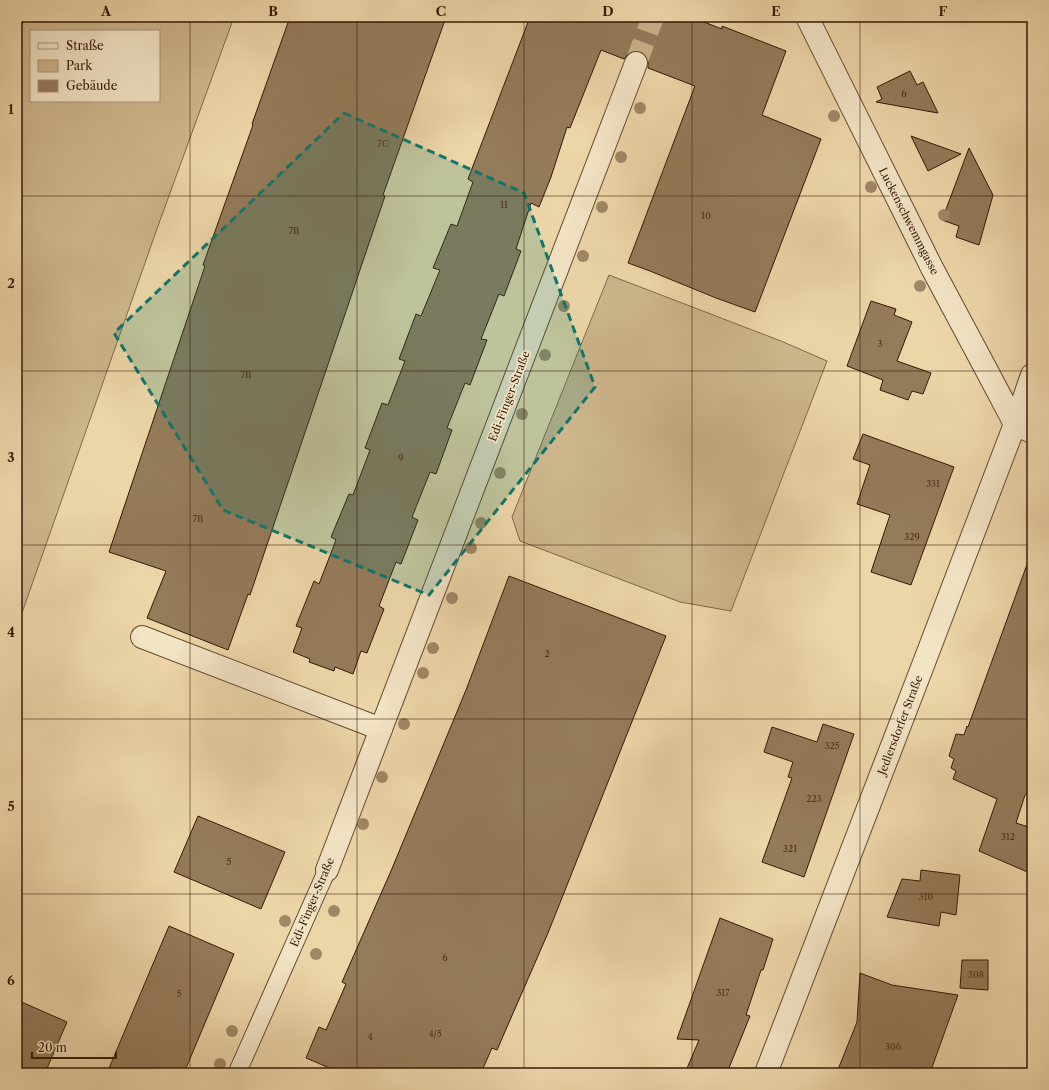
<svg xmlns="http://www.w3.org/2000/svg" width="1049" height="1090" viewBox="0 0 1049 1090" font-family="'Libre Caslon Text',serif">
  <rect width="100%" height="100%" fill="#ecd6a8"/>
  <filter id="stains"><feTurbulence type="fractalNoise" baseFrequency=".005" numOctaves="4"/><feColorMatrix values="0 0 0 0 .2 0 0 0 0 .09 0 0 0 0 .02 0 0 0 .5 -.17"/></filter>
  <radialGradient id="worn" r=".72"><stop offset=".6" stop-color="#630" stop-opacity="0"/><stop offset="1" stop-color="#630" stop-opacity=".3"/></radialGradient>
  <!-- green -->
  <g fill="#cdb68c" stroke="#806749" fill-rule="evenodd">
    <path d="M17,17H234L158,226L17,627ZM31,31H159V101H31Z"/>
    <polygon points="609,275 781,341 827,361 731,611 680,602 520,541 512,517"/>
  </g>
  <!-- building -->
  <g fill="#947b5a" stroke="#341806">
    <polygon points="290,17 446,17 383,195 385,196 250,595 248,594 228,650 147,618 166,571 109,552 205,266 203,265 253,125 252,124"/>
    <polygon points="530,17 691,17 722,29 722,26 786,51 762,115 821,139 755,312 716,298 650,271 628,263 695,86 648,68 648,61 646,55 641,52 634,51 628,54 624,59 601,50 570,128 567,127 551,177 539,207 531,203 516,249 521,251 504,296 499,294 481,339 487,340 470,385 465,383 447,428 452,430 436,474 430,472 412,517 418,520 401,564 396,562 379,606 384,609 367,653 361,651 353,674 335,667 334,671 309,662 310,659 293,652 302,628 296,626 314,581 319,584 336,540 331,537 349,494 353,495 370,450 365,448 382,403 388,405 405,361 399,359 416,314 421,316 440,270 433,268 451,224 457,226 473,182 468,179"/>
    <polygon points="910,71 917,85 923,82 938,113 876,102 882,99 877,87"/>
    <polygon points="911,136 961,154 928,171"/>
    <polygon points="969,148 993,195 979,245 956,237 959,226 942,220"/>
    <polygon points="871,301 896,309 894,315 912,322 897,361 931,373 923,394 912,391 908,400 880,390 883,380 847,366"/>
    <polygon points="863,434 954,467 911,585 871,572 890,515 857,504 870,465 853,459"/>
    <polygon points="1029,559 1032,559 1032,791 1025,795 1016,823 1032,828 1032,874 979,851 997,799 953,779 956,771 951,768 954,759 949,756 956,734 964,735 967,726 968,727"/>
    <polygon points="509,576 666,636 548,933 497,1050 492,1048 481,1073 341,1073 306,1058 319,1027 326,1030 346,984 342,982 391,871 466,690"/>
    <polygon points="823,724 854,734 804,877 762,862 792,778 788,777 793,762 764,752 772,727 817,742"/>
    <polygon points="198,816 285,852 261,909 174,872"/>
    <polygon points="921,870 960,875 956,915 941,912 939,926 887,917 902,879 920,881"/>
    <polygon points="720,918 773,939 763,970 761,970 746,1015 750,1016 727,1073 685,1073 699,1040 677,1039"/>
    <polygon points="169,926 234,954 184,1073 107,1073"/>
    <polygon points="962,960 988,960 988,990 960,988"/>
    <polygon points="860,973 892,985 958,995 930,1073 848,1073 837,1072 857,1022"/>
    <polygon points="17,1000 67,1022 45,1073 17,1073"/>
  </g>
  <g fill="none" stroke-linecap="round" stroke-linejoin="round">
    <!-- minor-tunnel -->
    <polyline stroke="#c7b088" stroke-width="22" stroke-dasharray="22 11" stroke-linecap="butt" points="636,63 653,17"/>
    <defs>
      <polyline id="service" points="237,1073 327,870"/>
      <g id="minor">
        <polyline points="807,17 932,268 987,371 1015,424 1032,432"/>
        <polyline points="142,637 381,729"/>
        <polyline points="327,870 636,63"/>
      </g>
      <polyline id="tertiary" points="766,1073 925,660 1015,424 1032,375"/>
    </defs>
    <!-- service casing -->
    <use href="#service" stroke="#62482e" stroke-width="19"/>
    <!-- minor casing -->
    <use href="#minor" stroke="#62482e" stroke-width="24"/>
    <!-- tertiary casing -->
    <use href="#tertiary" stroke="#62482e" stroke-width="24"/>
    <!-- service -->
    <use href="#service" stroke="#f3e4c6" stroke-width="17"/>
    <!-- minor -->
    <use href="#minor" stroke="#f3e4c6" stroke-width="22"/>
    <!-- tertiary -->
    <use href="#tertiary" stroke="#f3e4c6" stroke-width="22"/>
  </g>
  <!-- trees -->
  <g fill="#a08765">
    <circle cx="640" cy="108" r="6"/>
    <circle cx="834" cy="116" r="6"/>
    <circle cx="621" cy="157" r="6"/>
    <circle cx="871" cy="187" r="6"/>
    <circle cx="602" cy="207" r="6"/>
    <circle cx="944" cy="215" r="6"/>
    <circle cx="583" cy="256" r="6"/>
    <circle cx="920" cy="286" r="6"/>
    <circle cx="564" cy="306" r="6"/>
    <circle cx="545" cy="355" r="6"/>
    <circle cx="522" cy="414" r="6"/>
    <circle cx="500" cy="473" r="6"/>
    <circle cx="481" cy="523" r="6"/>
    <circle cx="471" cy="548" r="6"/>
    <circle cx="452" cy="598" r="6"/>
    <circle cx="433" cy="648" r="6"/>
    <circle cx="423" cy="673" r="6"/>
    <circle cx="404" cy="724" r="6"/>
    <circle cx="382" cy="777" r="6"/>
    <circle cx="363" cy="824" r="6"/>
    <circle cx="334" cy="911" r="6"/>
    <circle cx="285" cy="921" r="6"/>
    <circle cx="316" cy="954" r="6"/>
    <circle cx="232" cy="1031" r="6"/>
    <circle cx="220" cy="1064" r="6"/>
  </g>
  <!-- marked area -->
  <path fill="#0f766e" fill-opacity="0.2" stroke="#0f766e" stroke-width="3" stroke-dasharray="8 5" stroke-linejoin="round" d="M344,113L524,193L595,387L429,595L223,510L114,333Z"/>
  <!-- grid -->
  <path fill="none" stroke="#341806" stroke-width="1" stroke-opacity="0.55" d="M190,17V1073M357,17V1073M524,17V1073M692,17V1073M860,17V1073M17,196H1032M17,371H1032M17,545H1032M17,719H1032M17,894H1032"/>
  <g text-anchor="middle" stroke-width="3.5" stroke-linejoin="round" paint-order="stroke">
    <!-- number labels -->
    <g font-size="9" fill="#4c311b">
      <text x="904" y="97">6</text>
      <text x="383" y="147">7C</text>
      <text x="504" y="208">11</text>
      <text x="706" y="219">10</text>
      <text x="294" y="234">7B</text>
      <text x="880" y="347">3</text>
      <text x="246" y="378">7B</text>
      <text x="401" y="461">9</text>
      <text x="933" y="487">331</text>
      <text x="198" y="522">7B</text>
      <text x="912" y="540">329</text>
      <text x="547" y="657">2</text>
      <text x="832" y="749">325</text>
      <text x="814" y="802">223</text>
      <text x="1008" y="840">312</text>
      <text x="790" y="852">321</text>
      <text x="229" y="865">5</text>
      <text x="926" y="900">310</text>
      <text x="445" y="961">6</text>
      <text x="976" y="978">308</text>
      <text x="723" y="996">317</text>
      <text x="179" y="997">5</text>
      <text x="435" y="1037">4/5</text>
      <text x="370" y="1040">4</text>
      <text x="893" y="1050">306</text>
    </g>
    <!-- street labels -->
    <g font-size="11" fill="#341806" stroke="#f3e4c6">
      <text transform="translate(909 221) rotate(63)" y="4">Luckenschwemmgasse</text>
      <text transform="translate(509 396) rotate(-69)" y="4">Edi-Finger-Straße</text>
      <text transform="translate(900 725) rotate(-69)" y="4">Jedlersdorfer Straße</text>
      <text transform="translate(312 902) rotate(-67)" y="4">Edi-Finger-Straße</text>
    </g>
  </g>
  <!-- margin -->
  <rect width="1049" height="1090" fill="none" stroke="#ecd6a8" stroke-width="44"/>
  <!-- legend -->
  <rect x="30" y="30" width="130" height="72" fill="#f3e4c6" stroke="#a79279"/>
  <rect x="38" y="43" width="20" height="6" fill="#f3e4c6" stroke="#a79279"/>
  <text x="66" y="50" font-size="12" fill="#341806">Straße</text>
  <rect x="38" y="60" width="20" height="12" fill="#cdb68c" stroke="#a79279"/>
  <text x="66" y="70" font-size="12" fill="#341806">Park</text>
  <rect x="38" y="80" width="20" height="12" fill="#947b5a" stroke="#a79279"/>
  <text x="66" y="90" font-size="12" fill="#341806">Gebäude</text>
  <!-- scale -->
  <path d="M32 1052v6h84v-6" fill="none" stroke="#341806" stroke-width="2"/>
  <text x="38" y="1052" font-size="12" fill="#341806" stroke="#f3e4c6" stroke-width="3" paint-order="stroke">20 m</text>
  <rect x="22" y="22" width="1005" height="1046" fill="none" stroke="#341806" stroke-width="1.5"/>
  <g font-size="13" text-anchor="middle" font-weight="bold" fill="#341806">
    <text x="106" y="16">A</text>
    <text x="273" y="16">B</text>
    <text x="441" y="16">C</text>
    <text x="608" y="16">D</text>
    <text x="776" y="16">E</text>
    <text x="943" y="16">F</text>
    <text x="11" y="114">1</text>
    <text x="11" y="288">2</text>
    <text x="11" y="462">3</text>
    <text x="11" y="637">4</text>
    <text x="11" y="811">5</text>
    <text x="11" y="985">6</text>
  </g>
  <rect width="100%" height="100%" filter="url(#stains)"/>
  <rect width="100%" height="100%" fill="url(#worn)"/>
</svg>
